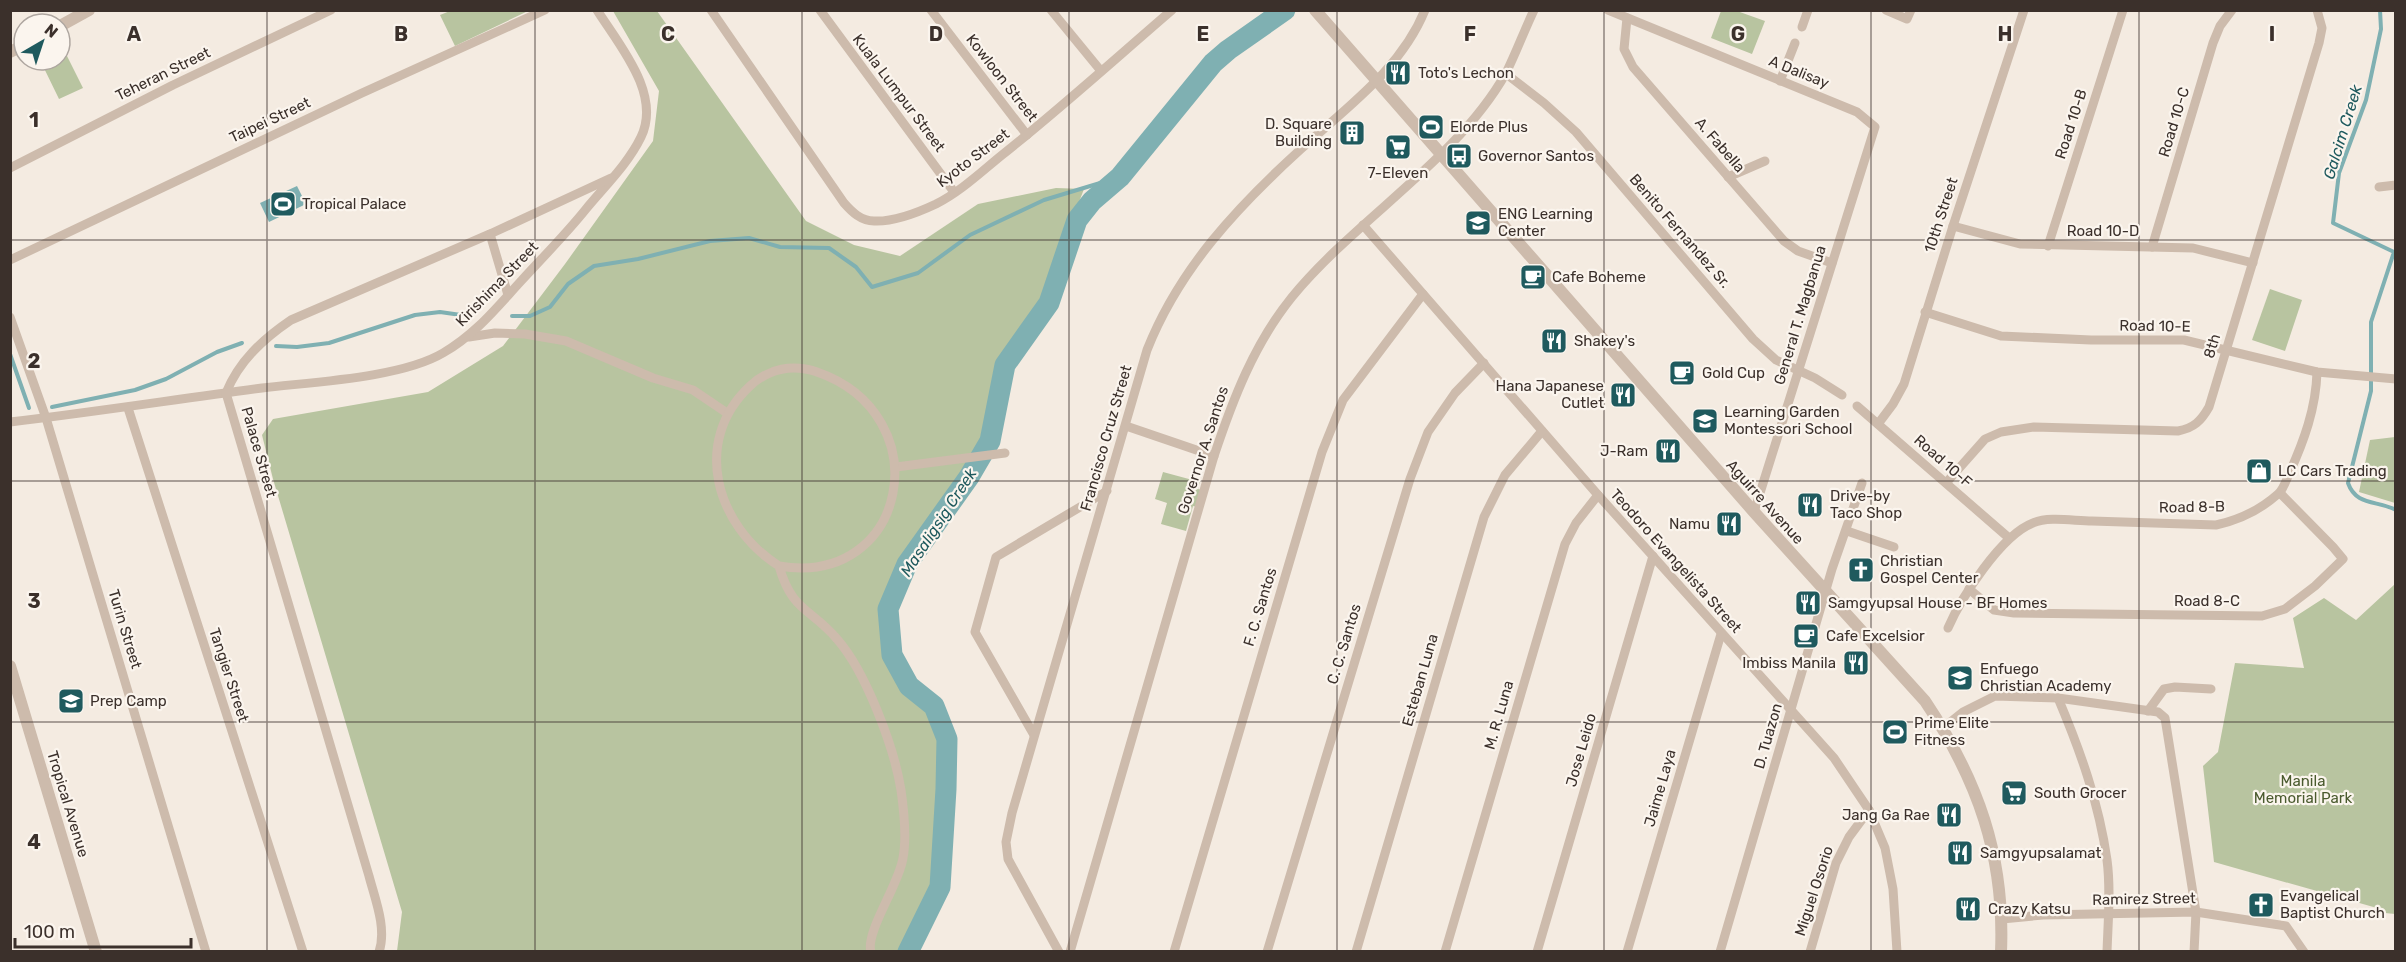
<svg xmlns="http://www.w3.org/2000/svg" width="2406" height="962" viewBox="0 0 2406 962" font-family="Rubik,sans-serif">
  <rect width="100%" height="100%" fill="#f4ebe1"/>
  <!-- green -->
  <g fill="#b8c4a0">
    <polygon points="450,11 450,10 528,11 455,46 440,15"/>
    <polygon points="613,11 657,11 806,221 854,245 900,256 978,204 1056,188 1084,189 1041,301 998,363 990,441 969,477 907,564 888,609 892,655 909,686 934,706 947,739 946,789 940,887 908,951 397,951 402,912 273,479 262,435 273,419 428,392 503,346 565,264 653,141 659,91"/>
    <polygon points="1721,11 1737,11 1765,21 1752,54 1711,38"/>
    <polygon points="64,50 83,88 59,99 41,62 60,60 60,52"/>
    <polygon points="2270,289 2302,300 2285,351 2252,340"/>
    <polygon points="2395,437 2395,503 2359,492 2370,440"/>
    <polygon points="1163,472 1200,482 1198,489 1202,490 1197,507 1193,506 1186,531 1161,524 1167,503 1155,499"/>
    <polygon points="2395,584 2395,914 2385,913 2377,908 2214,862 2203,766 2218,752 2235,663 2304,668 2293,618 2324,598 2356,620"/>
  </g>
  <!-- water -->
  <polygon fill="#7fb0b2" points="297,186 306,204 269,222 260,203"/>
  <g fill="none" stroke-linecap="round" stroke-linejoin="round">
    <!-- stream -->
    <g stroke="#7fb0b2" stroke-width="4">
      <path d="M2380,10L2381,29L2366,100L2339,173L2333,223L2394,252L2371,322V391L2348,483C2356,506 2377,500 2396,510"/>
      <polyline points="512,316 530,316 550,307 568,284 594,266 638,259 710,241 749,238 780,247 829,248 856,267 872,287 918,273 970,235 1044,200 1120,177"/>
      <polyline points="276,346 297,347 329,343 415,315 440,312 468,316"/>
      <polyline points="10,354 29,408"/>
      <polyline points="52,407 135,390 166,379 217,352 242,343"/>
    </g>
    <!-- river -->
    <polyline stroke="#7fb0b2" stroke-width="21" points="908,952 940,887 946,789 947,739 934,706 909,686 892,655 888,609 907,564 969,477 990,441 1005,365 1049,303 1077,220 1092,201 1120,177 1213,63 1228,50 1285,10"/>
    <!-- minor -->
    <g stroke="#cdbbac" stroke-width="9">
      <path d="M711,10L844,203C852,212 861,221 874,221C893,222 919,212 936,204C960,192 981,172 1002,155C1060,109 1115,59 1172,10"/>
      <polyline points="820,10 954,192"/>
      <polyline points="931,10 1027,135"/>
      <polyline points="1051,10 1101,71"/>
      <polyline points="1608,10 1857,112 1875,127 1754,512"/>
      <polyline points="1886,10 1907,19 1911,10"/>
      <polyline points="1627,18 1624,49 1633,67 1784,241 1798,251 1832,263"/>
      <polyline points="1802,27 1808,10"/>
      <polyline points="1505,73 1544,103 1576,132 1753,339 1776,360 1815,378 1842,395"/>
      <polyline points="1780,81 1795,43"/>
      <polyline points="10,168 173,85 331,10"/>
      <polyline points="1728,177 1765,161"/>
      <polyline points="2379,187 2396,185"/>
      <polyline points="1363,225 1598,495 1834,758 1869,810 1885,848 1893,889 1897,952"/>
      <polyline points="1953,226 2020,244 2193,248 2253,263"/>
      <polyline points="490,234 508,295"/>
      <polyline points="2048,246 2123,10"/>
      <polyline points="2152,247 2213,43 2220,26 2232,10"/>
      <polyline points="10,260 362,93 545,10"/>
      <polyline points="1925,312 2001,336 2091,340 2184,340 2317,372 2396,379"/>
      <polyline points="10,317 46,418 206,952"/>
      <polyline points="469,337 495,333 525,334 566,341 653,378 693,390 727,413"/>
      <polyline points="1857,406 2009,538"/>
      <polyline points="128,408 303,952"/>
      <path d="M10,422C94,412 178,399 262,388C311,382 401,378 443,353C476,334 497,307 522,280C544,256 566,234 586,209C604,187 628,164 641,137C662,94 619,45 597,10"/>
      <polyline points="1878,424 1893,404 1904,384 1953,226 2024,10"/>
      <polyline points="1126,426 1214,456"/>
      <polyline points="896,467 1005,453"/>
      <path d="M1946,483L1985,439L2001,432L2034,427L2178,431C2194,428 2201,421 2209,407L2319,43L2322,28L2317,10"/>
      <polyline points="1847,531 1894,547"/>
      <path d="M779,566C908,588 941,415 817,372C793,364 769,368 750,386C691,441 716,526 779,566C792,612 811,608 837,639C866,672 894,747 901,790C904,811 907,837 903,858C899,885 865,932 871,952"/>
      <polyline points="1969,589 1994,610 2014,613 2262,616 2285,609 2315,586 2343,559 2333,547 2280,493"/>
      <path d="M1948,628C1961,598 2001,535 2033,523C2049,516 2074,521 2092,521C2133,522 2175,524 2216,525C2239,520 2260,510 2278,494C2283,490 2286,481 2289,474C2304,441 2316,408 2317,372"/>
      <path d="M2058,698C2080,750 2099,803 2107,860C2111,889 2108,922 2107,952"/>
      <polyline points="2148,711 2164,689 2175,687 2211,689"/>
      <polyline points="1943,728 1963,712 1995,696 2058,698 2158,712 2165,718 2196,912 2194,952"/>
      <polyline points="1034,735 975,632 996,557 1107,491"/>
      <polyline points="2002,919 2043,915 2196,912 2286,926 2304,952"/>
      <path d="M379,952C387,928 375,899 369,876L226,393C239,361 263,339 291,320L490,234L611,178"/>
      <path d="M1059,952L1008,859L1006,842L1012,813L1147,350C1179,269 1237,207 1301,149C1347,107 1401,69 1425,10"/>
      <path d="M1070,952L1214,456C1233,399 1254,344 1292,297C1356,219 1457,160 1506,73C1516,53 1524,31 1534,10"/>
      <polyline points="1174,952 1322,452 1343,400 1423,294"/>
      <polyline points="1267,952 1410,479 1428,432 1455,393 1484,363"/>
      <polyline points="1356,952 1484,517 1505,475 1542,431"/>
      <polyline points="1445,952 1565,544 1576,523 1598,495"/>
      <polyline points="1537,952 1653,556"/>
      <polyline points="1627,952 1721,634"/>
      <polyline points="1720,952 1832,569 1862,483"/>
      <polyline points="1810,952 1836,863 1849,837 1869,810"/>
    </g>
    <!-- tertiary -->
    <g stroke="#cdbbac" stroke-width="12">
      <path d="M1315,10L1754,512L1925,701C1978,780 2005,856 2001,952"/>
      <polyline points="60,26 89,10"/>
      <polyline points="10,52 24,45"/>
      <polyline points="10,666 96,952"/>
    </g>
  </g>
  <!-- grid -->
  <path fill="none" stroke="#3b302b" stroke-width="1.5" stroke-opacity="0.55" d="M267,10V952M535,10V952M802,10V952M1069,10V952M1337,10V952M1604,10V952M1871,10V952M2139,10V952M10,240H2396M10,481H2396M10,722H2396"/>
  <!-- icons -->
  <defs>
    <symbol id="restaurant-square" viewBox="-11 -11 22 22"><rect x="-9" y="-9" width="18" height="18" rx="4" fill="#1f5a5e" stroke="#fbf5ee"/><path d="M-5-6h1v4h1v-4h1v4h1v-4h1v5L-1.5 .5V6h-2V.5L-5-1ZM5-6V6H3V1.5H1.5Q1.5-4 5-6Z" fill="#fff"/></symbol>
    <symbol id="stadium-square" viewBox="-11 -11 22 22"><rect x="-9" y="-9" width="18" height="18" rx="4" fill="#1f5a5e" stroke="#fbf5ee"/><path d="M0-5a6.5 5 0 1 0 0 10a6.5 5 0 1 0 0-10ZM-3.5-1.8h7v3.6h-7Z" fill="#fff"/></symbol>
    <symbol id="building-square" viewBox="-11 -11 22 22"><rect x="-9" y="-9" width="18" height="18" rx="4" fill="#1f5a5e" stroke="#fbf5ee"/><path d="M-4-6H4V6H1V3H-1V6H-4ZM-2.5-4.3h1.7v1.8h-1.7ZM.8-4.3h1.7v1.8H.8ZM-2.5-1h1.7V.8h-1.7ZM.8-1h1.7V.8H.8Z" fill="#fff"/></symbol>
    <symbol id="supermarket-square" viewBox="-11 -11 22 22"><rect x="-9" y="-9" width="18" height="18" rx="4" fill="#1f5a5e" stroke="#fbf5ee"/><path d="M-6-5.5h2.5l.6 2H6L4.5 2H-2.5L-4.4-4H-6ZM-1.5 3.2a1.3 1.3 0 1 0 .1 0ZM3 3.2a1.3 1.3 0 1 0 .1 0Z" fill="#fff"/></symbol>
    <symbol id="bus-square" viewBox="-11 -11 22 22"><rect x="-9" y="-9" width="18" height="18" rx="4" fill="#1f5a5e" stroke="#fbf5ee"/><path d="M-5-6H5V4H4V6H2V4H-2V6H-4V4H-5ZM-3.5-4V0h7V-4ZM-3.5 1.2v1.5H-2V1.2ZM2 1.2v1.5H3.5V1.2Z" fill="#fff"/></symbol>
    <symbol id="school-square" viewBox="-11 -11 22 22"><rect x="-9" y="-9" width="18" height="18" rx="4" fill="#1f5a5e" stroke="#fbf5ee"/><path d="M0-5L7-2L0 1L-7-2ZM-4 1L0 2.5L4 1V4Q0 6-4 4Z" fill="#fff"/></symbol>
    <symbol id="cafe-square" viewBox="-11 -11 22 22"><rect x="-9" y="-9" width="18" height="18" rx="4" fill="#1f5a5e" stroke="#fbf5ee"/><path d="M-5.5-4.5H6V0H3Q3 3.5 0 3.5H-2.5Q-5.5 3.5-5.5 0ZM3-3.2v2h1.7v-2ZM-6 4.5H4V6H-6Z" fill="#fff"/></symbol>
    <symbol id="shop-square" viewBox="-11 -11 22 22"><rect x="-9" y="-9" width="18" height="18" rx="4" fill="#1f5a5e" stroke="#fbf5ee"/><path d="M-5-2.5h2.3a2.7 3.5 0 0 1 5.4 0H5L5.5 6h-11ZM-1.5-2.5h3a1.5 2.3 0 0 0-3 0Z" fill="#fff"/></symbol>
    <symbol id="church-square" viewBox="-11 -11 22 22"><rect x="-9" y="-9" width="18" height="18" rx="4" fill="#1f5a5e" stroke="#fbf5ee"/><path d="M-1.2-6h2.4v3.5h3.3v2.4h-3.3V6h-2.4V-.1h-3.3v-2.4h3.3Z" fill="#fff"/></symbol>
  </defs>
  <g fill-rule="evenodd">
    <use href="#restaurant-square" x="1383" y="58" width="30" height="30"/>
    <use href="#stadium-square" x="1416" y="112" width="30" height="30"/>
    <use href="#building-square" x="1337" y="118" width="30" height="30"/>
    <use href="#supermarket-square" x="1383" y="132" width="30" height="30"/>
    <use href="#bus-square" x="1444" y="141" width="30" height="30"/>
    <use href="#stadium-square" x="268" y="189" width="30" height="30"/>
    <use href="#school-square" x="1463" y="208" width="30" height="30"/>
    <use href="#cafe-square" x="1518" y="262" width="30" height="30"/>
    <use href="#restaurant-square" x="1539" y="326" width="30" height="30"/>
    <use href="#cafe-square" x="1667" y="358" width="30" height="30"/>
    <use href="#restaurant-square" x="1608" y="380" width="30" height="30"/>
    <use href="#school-square" x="1690" y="406" width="30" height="30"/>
    <use href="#restaurant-square" x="1653" y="436" width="30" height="30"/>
    <use href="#shop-square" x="2244" y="456" width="30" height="30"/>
    <use href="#restaurant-square" x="1795" y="490" width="30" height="30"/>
    <use href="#restaurant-square" x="1714" y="509" width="30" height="30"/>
    <use href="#church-square" x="1846" y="555" width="30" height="30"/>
    <use href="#restaurant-square" x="1793" y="588" width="30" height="30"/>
    <use href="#cafe-square" x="1791" y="621" width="30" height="30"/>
    <use href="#restaurant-square" x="1841" y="648" width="30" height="30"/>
    <use href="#school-square" x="1945" y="663" width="30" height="30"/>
    <use href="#school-square" x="56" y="686" width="30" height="30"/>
    <use href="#stadium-square" x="1880" y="717" width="30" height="30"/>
    <use href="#supermarket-square" x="1999" y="778" width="30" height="30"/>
    <use href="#restaurant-square" x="1934" y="800" width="30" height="30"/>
    <use href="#restaurant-square" x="1945" y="838" width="30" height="30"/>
    <use href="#church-square" x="2246" y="890" width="30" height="30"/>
    <use href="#restaurant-square" x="1953" y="894" width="30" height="30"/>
  </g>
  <g text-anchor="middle" stroke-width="4.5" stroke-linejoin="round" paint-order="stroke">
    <!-- street labels -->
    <g font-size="15" fill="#3b302b" stroke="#fbf5ee">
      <text transform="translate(1799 72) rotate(22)" y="5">A Dalisay</text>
      <text transform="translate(163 74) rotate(-26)" y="5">Teheran Street</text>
      <text transform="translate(1002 78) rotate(52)" y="5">Kowloon Street</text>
      <text transform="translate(899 93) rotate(53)" y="5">Kuala Lumpur Street</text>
      <text transform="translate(270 120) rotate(-25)" y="5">Taipei Street</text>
      <text transform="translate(2174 122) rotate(-73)" y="5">Road 10-C</text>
      <text transform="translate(2071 124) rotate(-72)" y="5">Road 10-B</text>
      <text transform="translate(1720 145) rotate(49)" y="5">A. Fabella</text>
      <text transform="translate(973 158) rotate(-37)" y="5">Kyoto Street</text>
      <text transform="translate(1941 215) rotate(-72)" y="5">10th Street</text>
      <text transform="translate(1680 231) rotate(49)" y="5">Benito Fernandez Sr.</text>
      <text x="2103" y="236">Road 10-D</text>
      <text transform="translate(497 284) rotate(-46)" y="5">Kirishima Street</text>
      <text transform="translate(1800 315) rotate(-73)" y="5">General T. Magbanua</text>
      <text transform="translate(2155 326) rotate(1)" y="5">Road 10-E</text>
      <text transform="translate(2212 346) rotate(-73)" y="5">8th</text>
      <text transform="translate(1106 438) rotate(-74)" y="5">Francisco Cruz Street</text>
      <text transform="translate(1203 450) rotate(-72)" y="5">Governor A. Santos</text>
      <text transform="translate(259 452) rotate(74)" y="5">Palace Street</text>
      <text transform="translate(1943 461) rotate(41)" y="5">Road 10-F</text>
      <text transform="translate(1765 502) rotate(48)" y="5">Aguirre Avenue</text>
      <text transform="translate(2192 507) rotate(-1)" y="5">Road 8-B</text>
      <text transform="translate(1676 561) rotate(48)" y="5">Teodoro Evangelista Street</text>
      <text x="2207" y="606">Road 8-C</text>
      <text transform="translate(1260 607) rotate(-73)" y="5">F. C. Santos</text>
      <text transform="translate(125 629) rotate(73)" y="5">Turin Street</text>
      <text transform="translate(1344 644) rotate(-73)" y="5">C. C. Santos</text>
      <text transform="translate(229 675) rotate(72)" y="5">Tangier Street</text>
      <text transform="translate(1420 680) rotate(-74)" y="5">Esteban Luna</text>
      <text transform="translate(1499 715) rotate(-74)" y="5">M. R. Luna</text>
      <text transform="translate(1768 736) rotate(-74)" y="5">D. Tuazon</text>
      <text transform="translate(1581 750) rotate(-74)" y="5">Jose Leido</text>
      <text transform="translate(1660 788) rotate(-74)" y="5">Jaime Laya</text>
      <text transform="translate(68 804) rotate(73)" y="5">Tropical Avenue</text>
      <text transform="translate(1814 891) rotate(-72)" y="5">Miguel Osorio</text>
      <text transform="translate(2144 899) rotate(-1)" y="5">Ramirez Street</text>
    </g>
    <!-- poi labels -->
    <g font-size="15" fill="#3b302b" stroke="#fbf5ee" text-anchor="start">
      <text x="1418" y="78">Toto's Lechon</text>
      <text x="1332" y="129" text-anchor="end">D. Square<tspan x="1332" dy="17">Building</tspan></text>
      <text x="1450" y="132">Elorde Plus</text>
      <text x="1478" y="161">Governor Santos</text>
      <text x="1398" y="178" text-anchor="middle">7-Eleven</text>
      <text x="302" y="209">Tropical Palace</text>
      <text x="1498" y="219">ENG Learning<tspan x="1498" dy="17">Center</tspan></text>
      <text x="1552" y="282">Cafe Boheme</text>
      <text x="1574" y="346">Shakey's</text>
      <text x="1702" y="378">Gold Cup</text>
      <text x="1604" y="391" text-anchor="end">Hana Japanese<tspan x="1604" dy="17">Cutlet</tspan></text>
      <text x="1724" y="417">Learning Garden<tspan x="1724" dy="17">Montessori School</tspan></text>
      <text x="1648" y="456" text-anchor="end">J-Ram</text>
      <text x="2278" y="476">LC Cars Trading</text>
      <text x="1830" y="501">Drive-by<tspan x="1830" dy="17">Taco Shop</tspan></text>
      <text x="1710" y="529" text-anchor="end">Namu</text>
      <text x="1880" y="566">Christian<tspan x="1880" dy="17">Gospel Center</tspan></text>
      <text x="1828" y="608">Samgyupsal House - BF Homes</text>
      <text x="1826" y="641">Cafe Excelsior</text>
      <text x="1836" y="668" text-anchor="end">Imbiss Manila</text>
      <text x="1980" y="674">Enfuego<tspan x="1980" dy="17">Christian Academy</tspan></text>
      <text x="90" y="706">Prep Camp</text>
      <text x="1914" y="728">Prime Elite<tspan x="1914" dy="17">Fitness</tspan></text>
      <text x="2034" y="798">South Grocer</text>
      <text x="1930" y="820" text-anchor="end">Jang Ga Rae</text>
      <text x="1980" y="858">Samgyupsalamat</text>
      <text x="2280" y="901">Evangelical<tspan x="2280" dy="17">Baptist Church</tspan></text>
      <text x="1988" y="914">Crazy Katsu</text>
    </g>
    <!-- park labels -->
    <g font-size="15" fill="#4a5a2e" stroke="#fbf5ee">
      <text x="2303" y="786">Manila<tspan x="2303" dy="17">Memorial Park</tspan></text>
    </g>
    <!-- water labels -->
    <g font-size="16" font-style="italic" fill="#1f5a5e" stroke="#fbf5ee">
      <text transform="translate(2342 132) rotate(-73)" y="6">Galcim Creek</text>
      <text transform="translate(938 522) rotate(-57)" y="6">Masaligsig Creek</text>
    </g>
  </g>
  <g font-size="20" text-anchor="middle" font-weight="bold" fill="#3b302b" stroke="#fbf5ee" stroke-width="4.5" stroke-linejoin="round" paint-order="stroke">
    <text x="134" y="41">A</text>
    <text x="401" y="41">B</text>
    <text x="668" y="41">C</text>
    <text x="936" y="41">D</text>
    <text x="1203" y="41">E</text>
    <text x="1470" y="41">F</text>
    <text x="1738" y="41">G</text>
    <text x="2005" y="41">H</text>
    <text x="2272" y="41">I</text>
    <text x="34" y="127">1</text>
    <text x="34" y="368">2</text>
    <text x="34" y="608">3</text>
    <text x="34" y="849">4</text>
  </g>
  <!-- border -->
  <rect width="2406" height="962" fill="none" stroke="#3b302b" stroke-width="24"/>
  <!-- north arrow -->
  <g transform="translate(42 42) rotate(39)"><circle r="28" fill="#fbf5ee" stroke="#aea6a0" stroke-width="1.5"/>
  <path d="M0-4.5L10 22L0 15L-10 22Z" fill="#1f5a5e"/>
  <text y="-9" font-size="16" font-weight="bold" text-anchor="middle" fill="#3b302b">N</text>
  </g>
  <!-- scale -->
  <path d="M15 938v9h176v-9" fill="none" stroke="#3b302b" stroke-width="3"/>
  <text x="24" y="938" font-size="18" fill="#3b302b" stroke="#fbf5ee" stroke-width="4.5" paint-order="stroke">100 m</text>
</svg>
